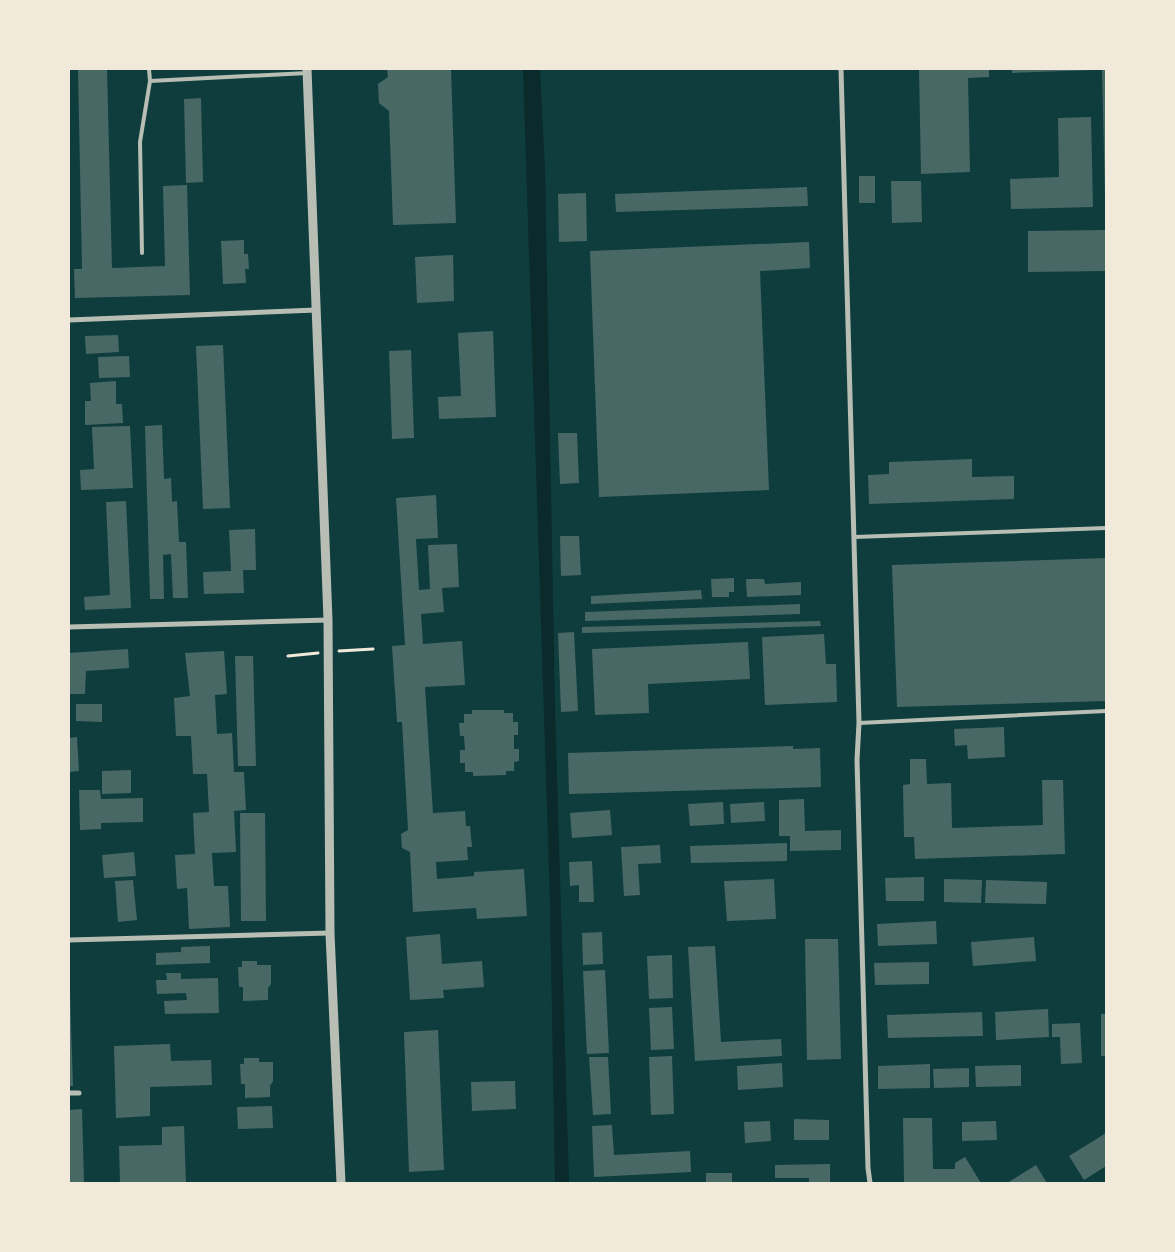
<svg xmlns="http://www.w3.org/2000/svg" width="1175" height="1252" viewBox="0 0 1175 1252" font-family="Poppins,sans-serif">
  <rect width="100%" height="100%" fill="#0f3d3e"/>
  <!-- water -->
  <polygon fill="#0a2a2b" points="523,69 540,69 545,169 555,706 569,1183 555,1183 550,902"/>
  <!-- building -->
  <g fill="#486865">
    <polygon points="78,69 107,69 112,268 165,266 163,186 187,185 190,295 75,298 74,269 82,269"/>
    <polygon points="387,69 451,69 456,223 393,225 389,111 379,103 378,84 388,77"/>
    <polygon points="919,69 989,69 989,77 968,78 970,172 921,174"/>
    <polygon points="1012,69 1094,69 1094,70 1012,73"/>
    <polygon points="1102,69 1106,69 1106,197 1105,197"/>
    <polygon points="201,98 203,182 186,183 184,99"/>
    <polygon points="1091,117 1093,207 1011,209 1010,179 1059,177 1058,118"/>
    <rect x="859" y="176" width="16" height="27"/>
    <polygon points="891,181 921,181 922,222 892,223"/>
    <polygon points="807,187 808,206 616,212 615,194"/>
    <polygon points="586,193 587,241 559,242 558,194"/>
    <polygon points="1106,230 1106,271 1028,272 1028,231"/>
    <polygon points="244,240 244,254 248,254 249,269 245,269 246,283 223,284 221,241"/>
    <polygon points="809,242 810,268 760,271 769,490 599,497 590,251"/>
    <polygon points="453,255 454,301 417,303 415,257"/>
    <polygon points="493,331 496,417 439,419 438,397 461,396 458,333"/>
    <polygon points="118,335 119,352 86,354 85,336"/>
    <polygon points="223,345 230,508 203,509 196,346"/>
    <polygon points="411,350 414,438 392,439 389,351"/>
    <polygon points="129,356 130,377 99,378 98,357"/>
    <polygon points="116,381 116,404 122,404 123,423 85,425 85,401 91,401 90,383"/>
    <polygon points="162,425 164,479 171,478 172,502 177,501 179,542 186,542 188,598 173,598 171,554 163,555 164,599 150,599 145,426"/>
    <polygon points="130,426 133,488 81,490 80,470 94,469 92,427"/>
    <polygon points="558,433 577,433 579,483 560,484"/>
    <polygon points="972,459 972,477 1014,476 1014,499 869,504 868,475 889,474 889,462"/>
    <polygon points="436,495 438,538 416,539 419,590 430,589 428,545 457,544 459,587 442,588 444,612 421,614 423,644 462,641 465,685 425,687 433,813 465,811 466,826 470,826 472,847 467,847 468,860 436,862 437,879 474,876 474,872 524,869 527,916 477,919 476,908 413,912 410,852 402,848 401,834 408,830 402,722 397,722 392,646 405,645 396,498"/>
    <polygon points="126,501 131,608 85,610 84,597 110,595 106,502"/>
    <polygon points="255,529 256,570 243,570 244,593 204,594 203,572 231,571 229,530"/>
    <polygon points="560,536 579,536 581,575 561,576"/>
    <polygon points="1106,558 1106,701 897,707 892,565"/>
    <polygon points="734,578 734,592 729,592 729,597 712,597 711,579"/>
    <polygon points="746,579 764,579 765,584 801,582 801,595 747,597"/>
    <polygon points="701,590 702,599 591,604 591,596"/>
    <polygon points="800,604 800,614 585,621 585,612"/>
    <polygon points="820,621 821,626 582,633 582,627"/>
    <polygon points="574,632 578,711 561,712 558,633"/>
    <polygon points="824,634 826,664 836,664 837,702 765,705 762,637"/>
    <polygon points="748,642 750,679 648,684 649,713 595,715 592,649"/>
    <polygon points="128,649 129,668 86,671 85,694 69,694 69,653"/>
    <polygon points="224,651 227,694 215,695 217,734 232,733 234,772 244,772 246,810 234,811 236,852 212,853 214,886 228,886 230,927 189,929 187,888 177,889 175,855 195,854 193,813 209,812 207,774 193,774 191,736 176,736 174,698 190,696 185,653"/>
    <polygon points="235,656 253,656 256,766 238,766"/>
    <polygon points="76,704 102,704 102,722 76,721"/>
    <polygon points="472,710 504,710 504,713 513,713 513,722 518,722 518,735 514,735 514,749 519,749 519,761 514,762 514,771 506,771 506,775 473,776 473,772 465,772 465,763 460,763 460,750 465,750 464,736 460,736 459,723 464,723 464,714 472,714"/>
    <polygon points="1004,727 1005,757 968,759 967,745 955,746 954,729"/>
    <polygon points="77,737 79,771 69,772 69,738"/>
    <polygon points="793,746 793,749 820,748 821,787 569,794 568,753"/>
    <polygon points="910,759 926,759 927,784 951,783 952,828 1043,825 1042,780 1063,780 1065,854 915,859 914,837 904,837 903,785 910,784"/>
    <polygon points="131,770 131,793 102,794 102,771"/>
    <polygon points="79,790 100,790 101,799 143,798 143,822 101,823 101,829 80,830"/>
    <polygon points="804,799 805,831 841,830 841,850 790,851 790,836 779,836 779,800"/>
    <polygon points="723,802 724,824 690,826 688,804"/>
    <polygon points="764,802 765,821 731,823 730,804"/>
    <polygon points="610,810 612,835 572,838 570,813"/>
    <polygon points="240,813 265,813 266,921 241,921"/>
    <polygon points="787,843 787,861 691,863 690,846"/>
    <polygon points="660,845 661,863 638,864 640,895 624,896 621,847"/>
    <polygon points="134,852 136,876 104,878 102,855"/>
    <polygon points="592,861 594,902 579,902 579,885 570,886 569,862"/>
    <polygon points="924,877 924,901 886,901 885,878"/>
    <polygon points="774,879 776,919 727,921 724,881"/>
    <polygon points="944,879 982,880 981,903 944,902"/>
    <polygon points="133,880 137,920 118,922 115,881"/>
    <polygon points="986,880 1047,882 1046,904 985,903"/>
    <polygon points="936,921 937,944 878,946 877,924"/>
    <polygon points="602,932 603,964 583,965 582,933"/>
    <polygon points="440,934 442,964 482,961 484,987 443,990 444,998 410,1000 406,937"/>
    <polygon points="1034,937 1036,961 973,966 971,942"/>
    <polygon points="805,939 838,939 841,1059 807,1060"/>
    <polygon points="210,946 210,963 156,965 156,953 181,952 181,947"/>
    <polygon points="715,946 721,1042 781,1039 782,1056 695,1061 688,947"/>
    <polygon points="672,955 673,998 649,999 647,956"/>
    <polygon points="242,961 257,961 257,965 271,965 271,984 268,988 268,1000 243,1001 243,987 239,987 238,967 242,967"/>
    <polygon points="929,962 929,984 875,985 874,963"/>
    <polygon points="605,970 609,1053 587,1054 583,971"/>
    <polygon points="166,973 181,973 181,979 218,978 219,1013 165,1014 164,1001 187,1000 186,993 157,994 156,980 167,980"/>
    <polygon points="69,992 70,992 73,1086 69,1086"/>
    <polygon points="672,1007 674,1049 651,1050 649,1008"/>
    <polygon points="1048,1009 1049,1037 996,1040 995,1012"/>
    <polygon points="982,1012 983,1036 888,1038 887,1015"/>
    <rect x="1101" y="1014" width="5" height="42"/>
    <polygon points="1080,1023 1082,1063 1061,1064 1060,1037 1052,1037 1052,1024"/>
    <polygon points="438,1030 444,1170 409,1172 404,1032"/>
    <polygon points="170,1044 171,1061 211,1060 212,1085 150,1087 150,1116 116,1118 114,1046"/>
    <polygon points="672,1056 674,1114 651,1115 649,1057"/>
    <polygon points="589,1057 608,1057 611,1114 593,1115"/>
    <polygon points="244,1058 259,1058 259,1062 273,1062 273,1081 270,1086 270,1097 245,1098 245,1084 241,1084 240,1064 244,1064"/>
    <polygon points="782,1063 783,1087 738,1090 737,1066"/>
    <polygon points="930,1064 930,1088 878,1089 878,1066"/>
    <polygon points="1021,1065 1021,1086 976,1087 975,1066"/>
    <polygon points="969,1068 969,1087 934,1088 933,1069"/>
    <polygon points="515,1081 516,1109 472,1111 471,1082"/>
    <polygon points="272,1106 273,1128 238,1129 237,1107"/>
    <polygon points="82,1109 84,1183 69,1183 69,1110"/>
    <polygon points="903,1118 932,1118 933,1169 955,1169 955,1163 965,1157 981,1183 904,1183"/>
    <polygon points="794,1119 829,1120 829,1140 794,1140"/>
    <polygon points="770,1121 771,1141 745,1143 744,1122"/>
    <polygon points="996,1121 997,1140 962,1141 962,1122"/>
    <polygon points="612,1125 614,1155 690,1151 691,1172 594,1177 592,1126"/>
    <polygon points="184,1126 186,1183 120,1183 119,1146 162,1145 162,1127"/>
    <polygon points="1106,1133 1106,1166 1084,1180 1069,1156"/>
    <polygon points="830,1164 830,1183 809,1183 809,1178 775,1178 775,1165"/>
    <polygon points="1036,1165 1047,1183 1007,1183"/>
    <rect x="706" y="1173" width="26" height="10"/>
  </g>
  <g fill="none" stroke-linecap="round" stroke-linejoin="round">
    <!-- path -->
    <g stroke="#f1e9da" stroke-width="3">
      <polyline points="339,651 373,649"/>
      <polyline points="288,656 318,653"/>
    </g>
    <!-- service -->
    <g stroke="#b8beb3" stroke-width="4">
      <polyline points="149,69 150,81"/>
      <polyline points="142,253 140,142 150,81 307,73"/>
      <polyline points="854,537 1106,528"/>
      <polyline points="859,723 1106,711"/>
    </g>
    <!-- minor -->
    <g stroke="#b8beb3" stroke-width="5">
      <polyline points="841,69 859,723 857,760 868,1168 870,1183"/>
      <polyline points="69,320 316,310"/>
      <polyline points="69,627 328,620"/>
      <polyline points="69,940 330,933"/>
      <polyline points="69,1093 79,1093"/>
    </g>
    <!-- tertiary -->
    <polyline stroke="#b8beb3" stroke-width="9" points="307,69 328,620 330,933 341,1183"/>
  </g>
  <!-- border -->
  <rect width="1175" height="1252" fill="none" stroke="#f1e9da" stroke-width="140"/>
</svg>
